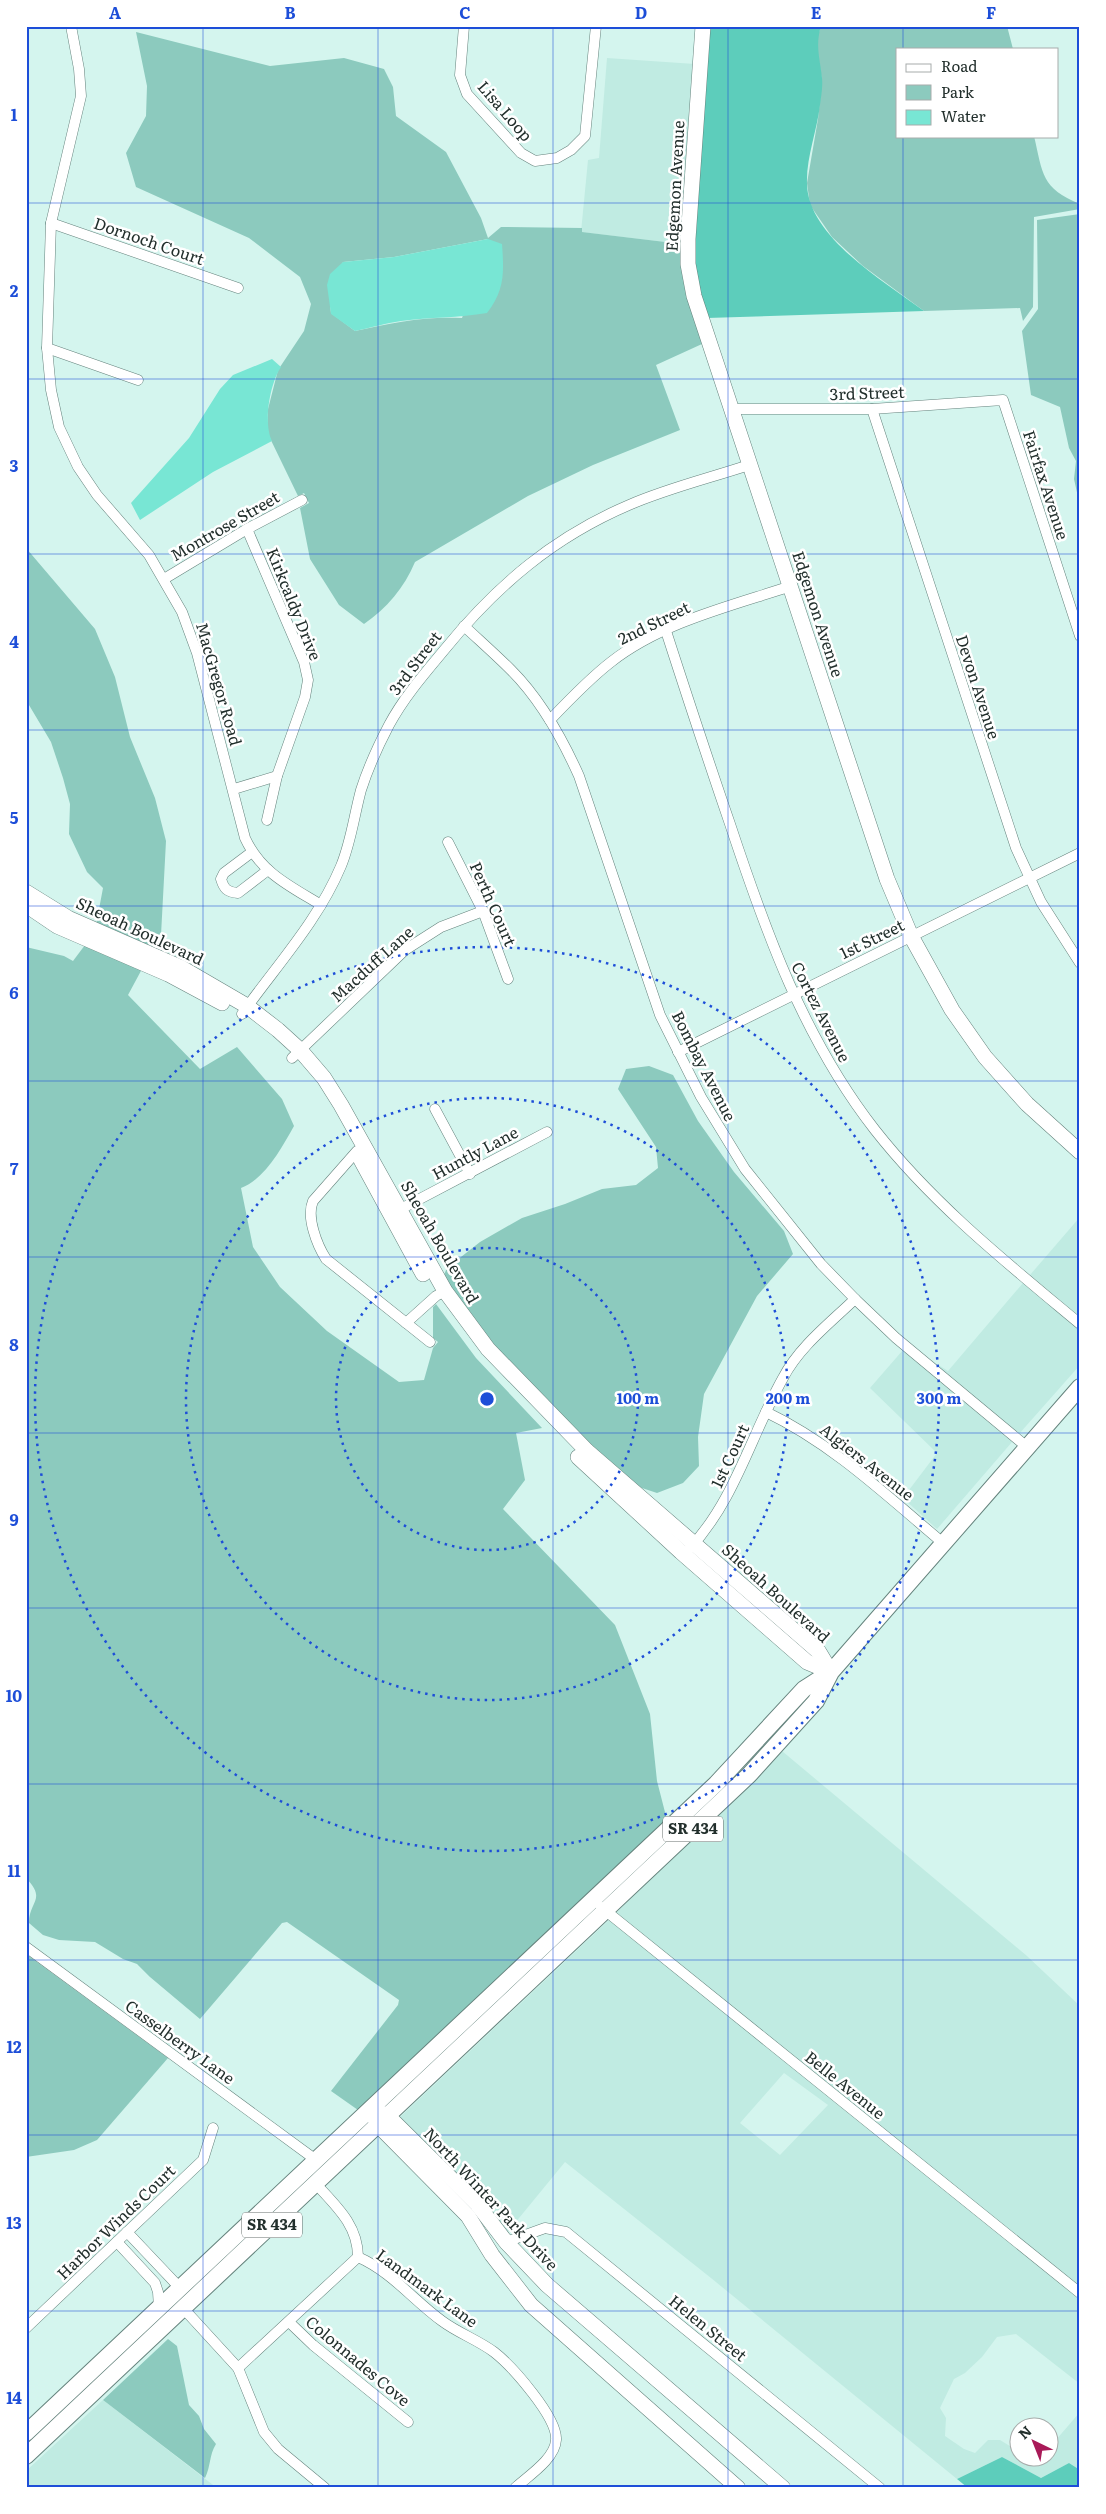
<svg xmlns="http://www.w3.org/2000/svg" width="1106" height="2514" viewBox="0 0 1106 2514" font-family="Literata,serif">
  <rect width="100%" height="100%" fill="#d4f5ee"/>
  <!-- built -->
  <g fill="#c0ebe2" fill-rule="evenodd">
    <polygon points="607,58 695,64 682,244 581,232 588,160 599,158"/>
    <polygon points="1080,1217 1080,1317 1030,1275"/>
    <polygon points="1023,1283 1080,1331 1080,1365 1019,1434 929,1359 948,1371"/>
    <polygon points="903,1350 1012,1442 937,1529 903,1498 937,1453 870,1388"/>
    <polygon points="782,1751 1027,1956 1080,2006 1080,2286 616,1913"/>
    <path d="M609,1920L1080,2300V2384L1016,2334L997,2337L982,2357L965,2373L954,2379L940,2408L946,2418L945,2436L964,2449L975,2453L988,2440H1000L1018,2451V2456L1025,2457L1032,2462L1041,2457L1048,2456L1049,2448L1080,2412V2470L1069,2463L1041,2478L1002,2457L957,2479L711,2278L565,2162L506,2234L398,2119ZM784,2073L828,2105L780,2155L740,2123Z"/>
    <polygon points="103,2400 217,2488 26,2488 26,2471"/>
  </g>
  <!-- green -->
  <g fill="#8ccabe" fill-rule="evenodd">
    <path d="M821,26H1007L1013,49H897V136H1034C1043,174 1041,188 1080,204V209L1034,217L1033,307L1023,321L1020,308L924,311L863,266L832,237L810,205L807,183L818,119L822,81L816,41Z"/>
    <path d="M136,32L270,66L344,58L384,69L393,87L396,116L446,152L481,218L488,238L501,227L582,228V232L682,244L702,344L656,365L680,430L593,465L528,496L415,562C404,588 387,608 364,624L339,605L310,559L300,508L309,503L304,493L298,496L267,432L268,409L278,370L304,331L311,304L300,277L249,238L136,187L126,153L146,116L147,86ZM488,239L462,318C425,316 391,323 355,331L331,313L330,304L343,262L394,257Z"/>
    <polygon points="1080,214 1080,506 1074,479 1076,461 1069,448 1060,407 1031,395 1022,331 1038,309 1037,220"/>
    <polygon points="26,548 95,629 115,677 130,737 155,798 166,841 161,935 153,950 96,925 103,888 87,872 69,834 70,804 63,778 51,742 26,700"/>
    <path d="M85,945L142,969L128,995L200,1069L237,1047L282,1099L294,1126C281,1149 265,1179 241,1188L253,1247L280,1287L327,1331L399,1382L424,1380L433,1348L438,1342L433,1338V1307L436,1304L476,1358L542,1428L516,1433L525,1480L503,1509L615,1625L650,1714L657,1781L667,1820L358,2110L331,2091L398,2005L399,2000L287,1922L282,1923L200,2019L150,1977L137,1964L123,1959L95,1942L59,1940L43,1935L29,1923C29,1901 47,1900 26,1878V947L64,956L73,961Z"/>
    <polygon points="649,1066 673,1075 698,1121 734,1172 784,1231 793,1254 757,1296 704,1394 698,1437 699,1466 683,1483 657,1493 636,1486 590,1447 492,1345 443,1277 447,1268 480,1242 522,1218 565,1204 602,1189 636,1185 658,1168 656,1147 618,1089 626,1069"/>
    <polygon points="26,1954 168,2058 97,2140 74,2150 26,2157"/>
    <path d="M168,2339L177,2346L189,2405L199,2416L204,2429L216,2444C209,2455 211,2466 205,2478L103,2400Z"/>
  </g>
  <!-- forest -->
  <g fill="#5dcdbb">
    <path d="M709,26H821C815,46 820,58 822,78C823,87 821,96 820,105C817,131 806,158 807,184C808,237 885,282 924,311L707,318L694,264Z"/>
    <polygon points="1002,2457 1041,2478 1069,2463 1080,2470 1080,2488 968,2488 957,2479"/>
  </g>
  <!-- water -->
  <g fill="#78e6d4">
    <path d="M488,239L502,244C504,272 505,290 487,313C459,318 430,317 401,321C386,323 370,328 355,331L331,314L327,285L330,274L343,262L394,257Z"/>
    <path d="M272,359L281,367C270,383 263,423 272,441L213,472L140,520L131,503L189,438L220,389L233,375Z"/>
  </g>
  <g fill="none" stroke-linecap="round" stroke-linejoin="round">
    <defs>
      <g id="street">
        <path d="M71,26L79,69L81,96L51,223L47,348L51,390L59,427L78,467L97,495L149,555L182,612L197,653L245,838C261,873 290,886 321,905"/>
        <polyline points="464,26 460,75 467,94 521,153 535,161 557,158 571,150 585,136 596,26"/>
        <polyline points="51,223 238,288"/>
        <polyline points="47,348 138,380"/>
        <polyline points="731,409 872,409 1003,400 1080,636"/>
        <polyline points="872,409 1016,848 1041,902 1080,963"/>
        <polyline points="247,529 304,662 308,680 305,697 277,776 267,820"/>
        <polyline points="164,579 247,529 302,500"/>
        <path d="M464,626C479,640 496,655 511,670C541,700 562,738 579,776L660,1015L701,1097L745,1169L821,1264L855,1299L896,1338L1027,1447"/>
        <path d="M666,631C687,696 708,760 730,824C766,933 804,1039 875,1130C934,1205 1007,1263 1080,1324"/>
        <path d="M550,720C569,700 589,679 611,662C662,622 731,606 791,586"/>
        <polyline points="234,789 277,776"/>
        <polyline points="448,842 483,911 508,979"/>
        <path d="M252,852L224,873L221,879C224,889 227,892 238,893L268,870"/>
        <path d="M242,1014C276,966 318,921 341,866C351,842 354,816 361,790C368,768 378,746 389,725C404,697 425,673 445,649C497,585 554,537 629,505C668,488 710,478 749,465"/>
        <polyline points="678,1052 1080,853"/>
        <polyline points="292,1058 405,950 441,927 483,911"/>
        <polyline points="435,1109 470,1174"/>
        <path d="M357,1151L313,1201C306,1217 317,1245 326,1259L430,1342"/>
        <polyline points="395,1212 547,1132"/>
        <polyline points="406,1323 436,1296 445,1291"/>
        <path d="M766,1412C833,1444 887,1496 943,1543"/>
        <path d="M690,1548C735,1500 751,1435 783,1378C799,1347 830,1323 855,1299"/>
        <polyline points="601,1907 1080,2293"/>
        <polyline points="26,1947 316,2160"/>
        <path d="M315,2183C336,2206 358,2225 358,2257"/>
        <polyline points="127,2232 180,2288"/>
        <polyline points="117,2242 155,2283 158,2292 159,2308"/>
        <polyline points="506,2242 545,2228 566,2232 880,2488"/>
        <path d="M358,2257C392,2272 413,2300 442,2321C458,2333 478,2340 494,2352C512,2366 558,2418 556,2440C555,2459 528,2476 515,2488"/>
        <polyline points="183,2308 238,2368 264,2432 278,2449 325,2488"/>
        <polyline points="289,2322 313,2345 408,2422"/>
        <polyline points="26,2328 203,2160 213,2128"/>
        <polyline points="238,2368 358,2257"/>
      </g>
      <g id="secondary">
        <polyline points="703,26 688,239 688,264 694,296 887,879 911,936 952,1010 985,1057 1027,1104 1080,1152"/>
        <polyline points="26,892 68,918 180,967 247,1006 278,1030 300,1050 324,1078 341,1105 445,1291 488,1349 587,1451 819,1652 831,1672"/>
        <polyline points="26,905 57,926 168,974 222,1003"/>
        <polyline points="361,1160 423,1274"/>
        <polyline points="578,1457 681,1552 807,1662 831,1672"/>
        <polyline points="377,2111 388,2116 477,2204 506,2242 547,2285 783,2488"/>
        <polyline points="373,2115 378,2125 468,2216 492,2255 531,2305 738,2488"/>
      </g>
      <g id="primary">
        <polyline points="26,2433 716,1784 804,1689 829,1673"/>
        <polyline points="26,2456 749,1775 816,1701 831,1672 1080,1387"/>
      </g>
    </defs>
    <!-- street casing -->
    <use href="#street" stroke="#65837d" stroke-width="11"/>
    <!-- secondary casing -->
    <use href="#secondary" stroke="#65837d" stroke-width="16"/>
    <!-- primary casing -->
    <use href="#primary" stroke="#65837d" stroke-width="18"/>
    <!-- street -->
    <use href="#street" stroke="#fff" stroke-width="10"/>
    <!-- secondary -->
    <use href="#secondary" stroke="#fff" stroke-width="15"/>
    <!-- primary -->
    <use href="#primary" stroke="#fff" stroke-width="16"/>
  </g>
  <!-- grid -->
  <path fill="none" stroke="#1d4ed8" stroke-width="1" stroke-opacity="0.55" d="M203,26V2488M378,26V2488M553,26V2488M728,26V2488M903,26V49M903,136V2488M26,203H1080M26,379H1080M26,554H1080M26,730H1080M26,906H1080M26,1081H1080M26,1257H1080M26,1433H1080M26,1608H1080M26,1784H1080M26,1960H1080M26,2135H1080M26,2311H1080"/>
  <!-- distance rings -->
  <g fill="none" stroke="#1d4ed8" stroke-width="2.5" stroke-dasharray="2.5 5">
    <circle cx="487" cy="1399" r="151"/>
    <circle cx="487" cy="1399" r="301"/>
    <circle cx="487" cy="1399" r="452"/>
  </g>
  <g text-anchor="middle" stroke-width="5" stroke-linejoin="round" paint-order="stroke">
    <!-- shield labels -->
    <g fill="#fff" stroke="#646d6b" stroke-width="1">
      <rect x="663" y="1816.5" width="60" height="25" rx="4"/>
      <rect x="242" y="2212.5" width="60" height="25" rx="4"/>
    </g>
    <g font-size="15" font-weight="bold" fill="#222f2c">
      <text x="693" y="1834">SR 434</text>
      <text x="272" y="2230">SR 434</text>
    </g>
    <!-- street labels -->
    <g font-size="16" fill="#222f2c" stroke="#fff">
      <text transform="translate(505 111) rotate(49)" y="6">Lisa Loop</text>
      <text transform="translate(675 186) rotate(-87)" y="6">Edgemon Avenue</text>
      <text transform="translate(149 241) rotate(19)" y="6">Dornoch Court</text>
      <text transform="translate(867 393) rotate(-2)" y="6">3rd Street</text>
      <text transform="translate(1046 485) rotate(72)" y="6">Fairfax Avenue</text>
      <text transform="translate(225 526) rotate(-30)" y="6">Montrose Street</text>
      <text transform="translate(294 604) rotate(68)" y="6">Kirkcaldy Drive</text>
      <text transform="translate(818 614) rotate(72)" y="6">Edgemon Avenue</text>
      <text transform="translate(654 623) rotate(-26)" y="6">2nd Street</text>
      <text transform="translate(415 663) rotate(-53)" y="6">3rd Street</text>
      <text transform="translate(219 684) rotate(74)" y="6">MacGregor Road</text>
      <text transform="translate(978 687) rotate(72)" y="6">Devon Avenue</text>
      <text transform="translate(493 904) rotate(66)" y="6">Perth Court</text>
      <text transform="translate(140 931) rotate(25)" y="6">Sheoah Boulevard</text>
      <text transform="translate(872 939) rotate(-26)" y="6">1st Street</text>
      <text transform="translate(372 964) rotate(-42)" y="6">Macduff Lane</text>
      <text transform="translate(821 1012) rotate(63)" y="6">Cortez Avenue</text>
      <text transform="translate(704 1066) rotate(63)" y="6">Bombay Avenue</text>
      <text transform="translate(475 1153) rotate(-28)" y="6">Huntly Lane</text>
      <text transform="translate(440 1242) rotate(60)" y="6">Sheoah Boulevard</text>
      <text transform="translate(730 1456) rotate(-65)" y="6">1st Court</text>
      <text transform="translate(867 1462) rotate(38)" y="6">Algiers Avenue</text>
      <text transform="translate(776 1593) rotate(42)" y="6">Sheoah Boulevard</text>
      <text transform="translate(180 2042) rotate(36)" y="6">Casselberry Lane</text>
      <text transform="translate(845 2085) rotate(39)" y="6">Belle Avenue</text>
      <text transform="translate(491 2199) rotate(47)" y="6">North Winter Park Drive</text>
      <text transform="translate(116 2222) rotate(-44)" y="6">Harbor Winds Court</text>
      <text transform="translate(427 2288) rotate(36)" y="6">Landmark Lane</text>
      <text transform="translate(708 2328) rotate(39)" y="6">Helen Street</text>
      <text transform="translate(358 2361) rotate(40)" y="6">Colonnades Cove</text>
    </g>
  </g>
  <circle cx="487" cy="1399" r="8" fill="#1d4ed8" stroke="#fff" stroke-width="2.5"/>
  <g font-size="15" text-anchor="middle" font-weight="bold" fill="#1d4ed8" stroke="#fff" stroke-width="5" stroke-linejoin="round" paint-order="stroke">
    <text x="638" y="1404">100 m</text>
    <text x="788" y="1404">200 m</text>
    <text x="939" y="1404">300 m</text>
  </g>
  <!-- border -->
  <rect width="1106" height="2514" fill="none" stroke="#ffffff" stroke-width="55"/>
  <!-- legend -->
  <rect x="896" y="48" width="162" height="90" fill="#ffffff" stroke="#a7acab"/>
  <rect x="906" y="64" width="25" height="8" fill="#ffffff" stroke="#a7acab"/>
  <text x="941" y="72" font-size="15" fill="#222f2c">Road</text>
  <rect x="906" y="85" width="25" height="15" fill="#8ccabe" stroke="#a7acab"/>
  <text x="941" y="98" font-size="15" fill="#222f2c">Park</text>
  <rect x="906" y="110" width="25" height="15" fill="#78e6d4" stroke="#a7acab"/>
  <text x="941" y="122" font-size="15" fill="#222f2c">Water</text>
  <!-- north arrow -->
  <g transform="translate(1034 2442) rotate(317)"><circle r="24" fill="#ffffff" stroke="#a7acab"/>
  <path d="M0-4L9 19L0 12L-9 19Z" fill="#a91a58"/>
  <text y="-8" font-size="14" font-weight="bold" text-anchor="middle" fill="#222f2c">N</text>
  </g>
  <rect x="28" y="28" width="1050" height="2458" fill="none" stroke="#1d4ed8" stroke-width="2"/>
  <g font-size="16" text-anchor="middle" font-weight="bold" fill="#1d4ed8">
    <text x="115" y="19">A</text>
    <text x="290" y="19">B</text>
    <text x="465" y="19">C</text>
    <text x="641" y="19">D</text>
    <text x="816" y="19">E</text>
    <text x="991" y="19">F</text>
    <text x="14" y="121">1</text>
    <text x="14" y="297">2</text>
    <text x="14" y="472">3</text>
    <text x="14" y="648">4</text>
    <text x="14" y="824">5</text>
    <text x="14" y="999">6</text>
    <text x="14" y="1175">7</text>
    <text x="14" y="1351">8</text>
    <text x="14" y="1526">9</text>
    <text x="14" y="1702">10</text>
    <text x="14" y="1877">11</text>
    <text x="14" y="2053">12</text>
    <text x="14" y="2229">13</text>
    <text x="14" y="2404">14</text>
  </g>
</svg>
